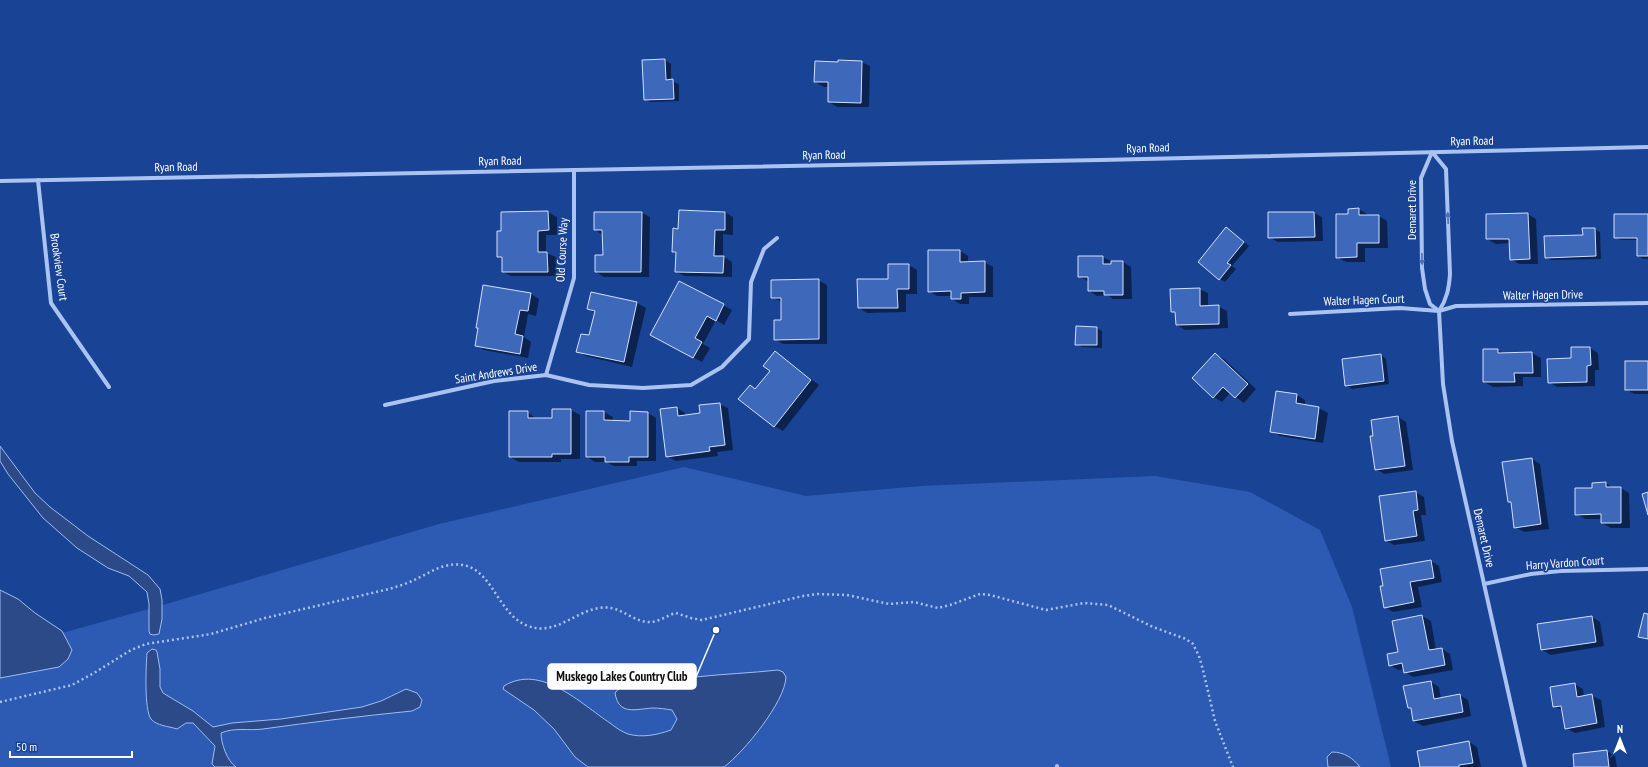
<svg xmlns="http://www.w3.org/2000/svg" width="1648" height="767" viewBox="0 0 1648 767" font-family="'PT Sans Narrow',sans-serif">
  <rect width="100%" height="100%" fill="#194395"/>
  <!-- green -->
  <polygon fill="#2d5bb3" points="684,467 806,496 921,486 1155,476 1250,492 1320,530 1352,607 1391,767 0,767 0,650 149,609 439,524"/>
  <!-- water -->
  <g fill="#2b4a87" stroke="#9dbdf2">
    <polygon points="0,446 35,493 50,507 88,536 148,575 160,589 162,600 162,619 159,634 153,635 150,634 149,631 149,604 147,592 129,576 108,568 77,548 43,518 8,474 0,461"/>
    <polygon points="0,590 18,599 35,613 62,631 72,650 68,659 59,667 0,678"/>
    <path d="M152,649L156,650L157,652L160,669V687L163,693L193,711L213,727L232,723L281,719L362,707L381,701L406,689L417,693L422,700L420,707L412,711C362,716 313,722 263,729C249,731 235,727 221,733C221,743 227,761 236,767H215L212,764L215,746L193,723H186L177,729C168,726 157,726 151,719C144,710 146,665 147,653Z"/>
    <path d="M778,670L783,672L786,677C785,702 744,752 724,767H588L575,757L554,729L534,710L503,689L504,686C541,663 581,704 610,723C615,727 622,732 628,734C642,738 657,735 671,730L677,719L672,710C666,709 659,708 653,708C635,709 619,716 615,693C627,677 654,684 671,683C679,682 687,678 695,677C723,674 751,673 778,670Z"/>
    <path d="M1332,752C1344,752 1353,758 1360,767H1328L1327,757Z"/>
  </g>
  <!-- shadow -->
  <g fill="#0007">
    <polygon points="665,60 671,64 671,81 679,84 679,101 650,102 645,99"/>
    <polygon points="861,62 870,66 869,107 837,107 829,102 829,87 824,87 815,82 839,63"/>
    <polygon points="1359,209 1367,214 1367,216 1379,216 1387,221 1388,248 1365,248 1365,262 1346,262 1337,257 1349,215"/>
    <polygon points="548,212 557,217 557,235 546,235 546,253 556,257 556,276 511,276 503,272 503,259 498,256 502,232"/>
    <polygon points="725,212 733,217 733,235 723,234 723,256 732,262 732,277 685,276 676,272 677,254 673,252 679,230"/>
    <polygon points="642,213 650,217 649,277 604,277 596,272 604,256 603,235 595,230"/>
    <polygon points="1314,213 1322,217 1323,241 1278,242 1269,237"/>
    <polygon points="1528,214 1536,219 1538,264 1519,264 1511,259 1510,243 1496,244 1487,239"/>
    <polygon points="1648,215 1648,259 1643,259 1638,256 1638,240 1621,240 1615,237"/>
    <polygon points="1594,229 1600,232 1601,259 1551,260 1546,257"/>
    <polygon points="1232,232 1249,246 1232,266 1236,269 1225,282 1220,279"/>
    <polygon points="960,251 968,256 968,262 984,262 993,267 993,297 969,297 969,304 960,304 952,299 952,296 937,296 929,291"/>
    <polygon points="1103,257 1112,262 1123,262 1131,267 1132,299 1113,299 1107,295 1097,296 1089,291 1089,282 1079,276"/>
    <polygon points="909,265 917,270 917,294 906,294 906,312 867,313 859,308 889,280"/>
    <polygon points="818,280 827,285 827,344 783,344 775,339 782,321 782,302 772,297"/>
    <polygon points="680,282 732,310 724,325 716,320 703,344 710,348 702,362 660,340"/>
    <polygon points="1199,289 1208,293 1208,307 1218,306 1227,311 1228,328 1185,330 1177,325 1176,314 1172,311"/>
    <polygon points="592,293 637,303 646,308 632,367 586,356 578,351 590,337 595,313 588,309"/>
    <polygon points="531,294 539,299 536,316 528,314 524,337 531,342 528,358 484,350 476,345"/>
    <polygon points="1097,328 1102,331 1102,348 1082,347 1076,344"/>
    <polygon points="1590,348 1598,353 1599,370 1595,370 1595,386 1557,387 1549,382 1572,359"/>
    <polygon points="1498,350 1505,354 1532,353 1541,358 1541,377 1523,377 1523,386 1493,387 1484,382"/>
    <polygon points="775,352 819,385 783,431 774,426 750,386 756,390 771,370"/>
    <polygon points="1216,355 1224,359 1256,389 1244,403 1230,393 1222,402 1214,397"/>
    <polygon points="1381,355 1386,359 1389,384 1352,389 1346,385"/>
    <polygon points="1648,362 1648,394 1634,394 1626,389"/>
    <polygon points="1277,392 1297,395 1305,400 1305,406 1319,408 1328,413 1323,443 1280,436 1271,431"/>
    <polygon points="719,404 728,408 733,450 717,452 718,456 676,461 667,456 677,408 685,413 686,416 701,413"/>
    <polygon points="553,410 571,410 580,415 580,459 561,459 561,462 519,462 510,457 528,412 536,419 553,419"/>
    <polygon points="587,412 604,412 613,417 613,421 631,422 648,413 656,418 656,461 637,461 637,466 614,466 606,462 595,462 587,457"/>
    <polygon points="1398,417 1406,422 1413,470 1384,474 1376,469"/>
    <polygon points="1532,459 1540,464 1549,529 1524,532 1515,527 1512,504 1509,501"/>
    <polygon points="1606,483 1613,488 1621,488 1629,493 1630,528 1611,528 1602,523 1602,519 1585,519 1576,514 1594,489"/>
    <polygon points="1415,492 1424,497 1426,515 1421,515 1425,541 1394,545 1385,540"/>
    <polygon points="1431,561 1439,566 1442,582 1418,587 1422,607 1393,612 1385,607"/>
    <polygon points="1422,616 1431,621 1436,650 1442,649 1450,654 1453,670 1413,677 1405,672 1404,669 1398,670 1390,665"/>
    <polygon points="1592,617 1600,622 1604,646 1551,655 1542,650"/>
    <polygon points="1431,682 1439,687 1441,699 1460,695 1468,700 1471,716 1423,726 1414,721 1412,710 1409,708"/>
    <polygon points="1574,684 1583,689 1584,697 1592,696 1601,700 1605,727 1575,733 1566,728 1563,711 1554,706"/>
    <polygon points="1469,742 1477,747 1481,767 1421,767"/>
    <polygon points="1607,751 1615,756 1617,767 1575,767"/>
  </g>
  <!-- building -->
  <g fill="#3e69bb" stroke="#d2e0fb">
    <polygon points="665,59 666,80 673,79 674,99 644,100 642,60"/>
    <polygon points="838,60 862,61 861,103 828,102 828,82 814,82 815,61 838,62"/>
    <polygon points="1359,208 1359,215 1379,215 1379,243 1357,243 1357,257 1336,258 1336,214 1348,214 1348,209"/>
    <polygon points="679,210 725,212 725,230 715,230 714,256 724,256 723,273 675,272 676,252 672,252 673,228 678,229"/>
    <polygon points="548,211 549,230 538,231 538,252 547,252 548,272 502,272 502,257 497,257 497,231 501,231 501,212"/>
    <polygon points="594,212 642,212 641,272 595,272 595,255 603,255 602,230 594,230"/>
    <polygon points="1268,212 1314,212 1315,237 1268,238"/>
    <polygon points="1528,213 1530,259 1510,260 1509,239 1486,239 1486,214"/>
    <polygon points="1614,214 1648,214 1648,256 1637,256 1637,238 1614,238"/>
    <polygon points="1226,227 1244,242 1227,263 1231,265 1219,280 1198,262"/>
    <polygon points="1582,228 1595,228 1596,256 1545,258 1544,236 1583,235"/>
    <polygon points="928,250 960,250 960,262 985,261 985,292 961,293 961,299 951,299 951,291 928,292"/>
    <polygon points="1078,256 1103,256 1103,264 1111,264 1111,261 1123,261 1123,295 1104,295 1104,291 1088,291 1088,277 1078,277"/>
    <polygon points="888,264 909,264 909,289 897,289 898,308 858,308 857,279 888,279"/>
    <polygon points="819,279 819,339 774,340 774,320 781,320 781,298 771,298 771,280"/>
    <polygon points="679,281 724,304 716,321 707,316 695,338 702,342 693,358 650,335"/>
    <polygon points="483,285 531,293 528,311 520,310 515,334 523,336 520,354 475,346 478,328 476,328"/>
    <polygon points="1200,288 1200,306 1219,305 1219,324 1176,325 1175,312 1171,312 1170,289"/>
    <polygon points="591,292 637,302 624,362 576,352 581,334 589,335 595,311 587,309"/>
    <polygon points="1076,326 1097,327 1097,345 1075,345"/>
    <polygon points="1571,347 1590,347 1591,365 1587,366 1587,382 1548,383 1547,359 1571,358"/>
    <polygon points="1483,349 1498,349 1498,353 1532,352 1533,373 1514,373 1515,382 1483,382"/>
    <polygon points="775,351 811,380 774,427 738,399 750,385 755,389 770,371 763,366"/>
    <polygon points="1215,353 1248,384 1235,398 1223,387 1213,398 1192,378"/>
    <polygon points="1381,354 1384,381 1345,386 1342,359"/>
    <rect x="1625" y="361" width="23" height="29"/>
    <polygon points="1276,391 1297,394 1296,403 1319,407 1315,439 1270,432"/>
    <polygon points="720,403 725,445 709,447 710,451 666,457 660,409 677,407 678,416 700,413 699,405"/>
    <polygon points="552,409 571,409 571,454 552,454 552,457 509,457 509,411 528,411 528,418 552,418"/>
    <polygon points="586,411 604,411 604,420 630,421 630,411 648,412 648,457 629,457 629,462 605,462 605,457 586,457"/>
    <polygon points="1398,416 1405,466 1375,470 1370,436 1373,436 1371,420"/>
    <polygon points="1532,458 1541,524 1514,528 1511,502 1508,502 1502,462"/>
    <polygon points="1606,482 1606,487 1621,487 1621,523 1601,523 1601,514 1575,515 1575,488 1592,488 1592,483"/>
    <polygon points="1416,491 1418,510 1413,511 1417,536 1385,541 1379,496"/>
    <polygon points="1648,492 1648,515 1642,494"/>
    <polygon points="1431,560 1434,578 1410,582 1414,602 1384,608 1380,586 1383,586 1380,569"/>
    <polygon points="1644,613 1648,614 1648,639 1638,637"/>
    <polygon points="1422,615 1429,650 1442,648 1445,665 1404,673 1402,663 1389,666 1387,654 1398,652 1392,621"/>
    <polygon points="1592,616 1596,642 1541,650 1537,624"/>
    <polygon points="1431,681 1434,699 1460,694 1463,712 1413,721 1411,708 1408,708 1403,686"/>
    <polygon points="1575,683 1577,697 1592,694 1597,723 1565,729 1561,706 1553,707 1550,687"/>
    <polygon points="1469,741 1473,763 1459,765 1459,767 1420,767 1417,751"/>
    <polygon points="1607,750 1609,767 1574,767 1573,754"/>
  </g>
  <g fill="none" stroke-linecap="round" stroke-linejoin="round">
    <!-- path -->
    <path stroke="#abc3f0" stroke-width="2.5" stroke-dasharray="2 3" stroke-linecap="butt" d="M0,702L72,685L94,673L131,650L146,644L211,634L265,618L389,589C399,586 409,583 418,578C427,574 436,568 445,566C492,554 493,613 528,626C555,636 574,612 599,608C619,604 631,621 648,622C658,623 667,615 676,613L691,618L702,620L803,596L818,594L847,595L889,604L914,602L938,608L950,605L980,594L990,595L1046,610L1084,603L1108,605L1153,627L1186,639L1193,644L1199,656L1203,670L1215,721L1233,767"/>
    <!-- street -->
    <g stroke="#abc3f0" stroke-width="4">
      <polyline points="38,180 51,303 109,387"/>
      <polyline points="0,181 1101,160 1648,147"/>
      <path d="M1439,311L1430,304L1425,289L1422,268L1421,178L1432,152L1446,169L1450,274C1449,288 1447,299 1439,311L1443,384L1452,441L1525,767"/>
      <polyline points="1290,314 1400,308 1439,311 1456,306 1648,303"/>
      <polyline points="546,375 574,278 574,170"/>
      <polyline points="385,405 494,381 546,375 589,385 643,388 691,385 722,367 749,339 751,282 764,249 777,238"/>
      <polyline points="1484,584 1531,574 1560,571 1648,569"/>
      <polyline points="1057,766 1057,767"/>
    </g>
  </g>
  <!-- one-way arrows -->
  <defs><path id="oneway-solid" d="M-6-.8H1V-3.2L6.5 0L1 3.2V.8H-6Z"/></defs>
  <g fill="#4c70b5">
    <use href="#oneway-solid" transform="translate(1448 218) rotate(-92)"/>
    <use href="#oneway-solid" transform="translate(1422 259) rotate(89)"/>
  </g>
  <g text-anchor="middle" stroke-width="3.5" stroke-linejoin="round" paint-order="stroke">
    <!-- street labels -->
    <g font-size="12" fill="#fff" stroke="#194395">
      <text transform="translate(1472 141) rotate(-1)" y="4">Ryan Road</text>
      <text transform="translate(1148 148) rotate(-2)" y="4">Ryan Road</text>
      <text transform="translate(824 155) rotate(-1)" y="4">Ryan Road</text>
      <text transform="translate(500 161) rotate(-1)" y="4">Ryan Road</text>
      <text transform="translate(176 167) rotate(-1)" y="4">Ryan Road</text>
      <text transform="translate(1412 210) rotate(-90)" y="4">Demaret Drive</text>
      <text transform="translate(562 250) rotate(-87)" y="4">Old Course Way</text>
      <text transform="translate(59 267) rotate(82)" y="4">Brookview Court</text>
      <text transform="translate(1543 295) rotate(-1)" y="4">Walter Hagen Drive</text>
      <text transform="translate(1364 300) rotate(-2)" y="4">Walter Hagen Court</text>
      <text transform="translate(496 373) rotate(-9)" y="4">Saint Andrews Drive</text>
      <text transform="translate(1484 538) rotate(77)" y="4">Demaret Drive</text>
      <text transform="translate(1565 563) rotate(-4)" y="4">Harry Vardon Court</text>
    </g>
  </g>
  <!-- callouts -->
  <path fill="none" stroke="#fff" stroke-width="1.5" d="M716 630L696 677"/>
  <circle fill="#fff" stroke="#194395" stroke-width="1.5" cx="716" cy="630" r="4"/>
  <rect fill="#fff" stroke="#fff" stroke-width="1.5" x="548" y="664" width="148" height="25" rx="4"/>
  <g font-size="13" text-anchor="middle" font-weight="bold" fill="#111">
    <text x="622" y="681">Muskego Lakes Country Club</text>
  </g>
  <!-- north arrow -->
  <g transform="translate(1620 739)" stroke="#194395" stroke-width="3" paint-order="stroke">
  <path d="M0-3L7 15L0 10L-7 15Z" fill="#ffffff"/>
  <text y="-6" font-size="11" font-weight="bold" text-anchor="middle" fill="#ffffff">N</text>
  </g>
  <!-- scale -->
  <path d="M10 751v6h122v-6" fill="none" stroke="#ffffff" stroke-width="2"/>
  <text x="16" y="751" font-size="12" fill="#ffffff" stroke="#194395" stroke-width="3" paint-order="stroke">50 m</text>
</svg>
